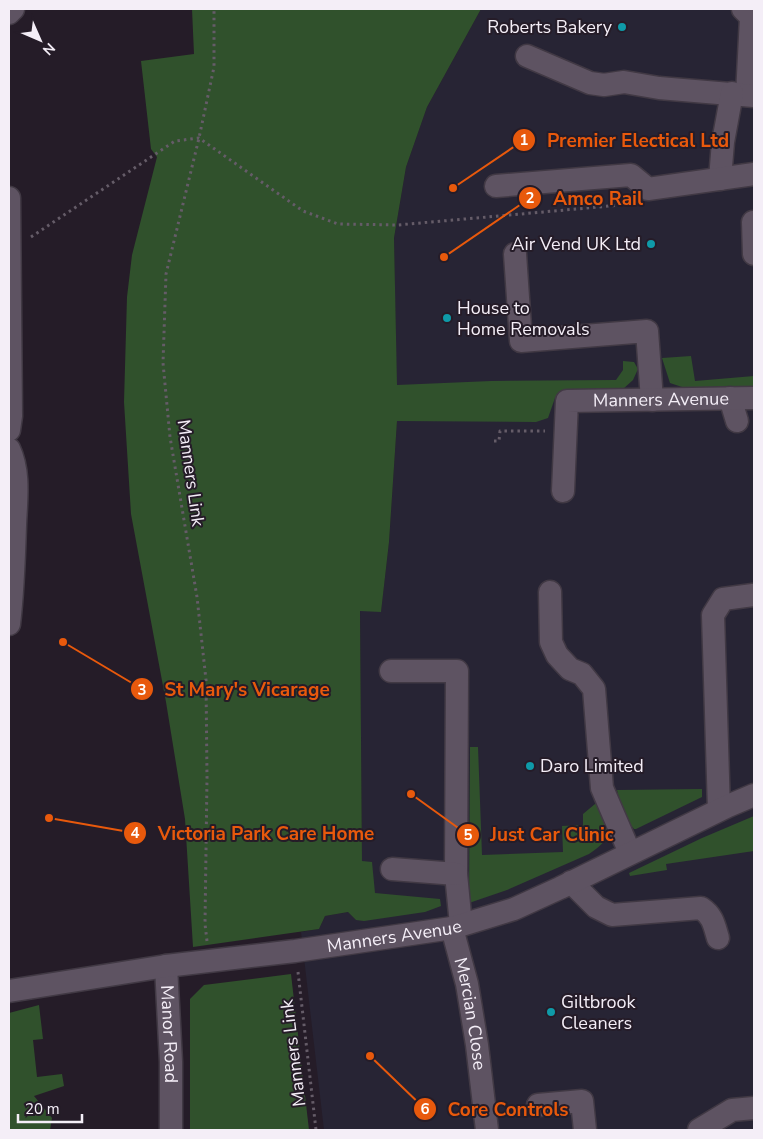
<svg xmlns="http://www.w3.org/2000/svg" width="763" height="1139" viewBox="0 0 763 1139" font-family="'Nunito Sans',sans-serif">
  <rect width="100%" height="100%" fill="#251c28"/>
  <!-- industrial -->
  <polygon fill="#272434" points="481,9 754,9 754,1130 324,1130 301,932 319,929 325,916 348,912 356,920 362,862 360,610 381,611 389,542 397,421 394,238 406,167 427,107"/>
  <!-- green -->
  <g fill="#30512c">
    <polygon points="192,9 481,9 427,107 406,167 394,238 397,385 491,381 616,380 623,370 623,361 634,362 638,369 633,380 623,389 567,393 555,398 548,418 536,422 397,421 389,542 381,612 360,611 362,861 372,862 375,893 440,899 441,906 425,912 364,921 356,920 348,912 325,916 319,929 193,947 185,819 166,702 131,514 124,402 127,297 132,255 157,157 151,149 141,61 194,54"/>
    <polygon points="691,356 695,381 754,376 754,386 685,388 670,383 662,358"/>
    <path d="M470,747H478L482,855L563,852L562,826L583,825V814L595,804H598C611,830 614,837 589,854L507,890L469,903Z"/>
    <polygon points="702,789 702,797 636,829 634,829 623,816 617,790"/>
    <polygon points="754,816 754,851 666,864 667,870 630,876 629,873 702,838"/>
    <polygon points="291,974 309,1130 190,1130 190,999 204,985"/>
    <polygon points="39,1005 43,1039 33,1040 37,1077 62,1074 64,1086 34,1096 52,1118 50,1130 9,1130 9,1013"/>
  </g>
  <g fill="none" stroke-linecap="round" stroke-linejoin="round">
    <defs>
      <g id="minor">
        <polyline points="743,9 751,17 747,95"/>
        <polyline points="9,13 13,9"/>
        <polyline points="527,56 590,83 604,85 624,82 659,88 754,96"/>
        <polyline points="720,179 723,142 732,93"/>
        <polyline points="496,186 631,175 648,189 754,174"/>
        <polyline points="9,198 11,416 9,430"/>
        <polyline points="753,222 754,254"/>
        <polyline points="515,254 521,341 647,331 652,400"/>
        <polyline points="730,398 737,421"/>
        <path d="M9,449C20,472 16,500 15,525C14,558 13,591 9,624"/>
        <path id="s1" d="M563,491L567,401L754,398"/>
        <polyline points="550,592 551,642 557,655 570,669 582,674 594,689 602,788 630,853"/>
        <polyline points="391,671 457,671 456,874 461,925"/>
        <polyline points="719,810 713,615 723,599 753,595"/>
        <polyline points="392,869 456,874"/>
        <path d="M571,882L596,907L612,915L701,908C713,916 714,925 718,938"/>
        <path id="s2" d="M452,928L467,984L477,1045L487,1130"/>
        <path id="s3" d="M166,966L171,1062V1130"/>
        <path id="s4" d="M9,991L166,966L295,951L452,928L514,909L560,888L728,806L754,795"/>
        <polyline points="538,1105 582,1101 585,1130"/>
        <polyline points="699,1130 732,1110 754,1108"/>
      </g>
    </defs>
    <!-- minor casing -->
    <use href="#minor" stroke="#413944" stroke-width="25"/>
    <!-- path -->
    <g stroke="#655c68" stroke-width="3" stroke-dasharray="2.5 4" stroke-linecap="butt">
      <polyline points="31,237 175,141 199,138 303,211 338,224 398,225 632,204"/>
      <polyline points="494,441 499,441 500,431 545,431"/>
      <polyline points="207,941 205,924 207,778 206,680 197,597 170,437 163,363 166,274 199,138 214,67 214,9"/>
      <polyline points="298,972 316,1130"/>
    </g>
    <!-- minor -->
    <use href="#minor" stroke="#5e5362" stroke-width="22"/>
  </g>
  <!-- markers -->
  <g fill="#0f9aa8" stroke="#251c28" stroke-width="2">
    <circle cx="622" cy="27" r="5"/>
    <circle cx="651" cy="244" r="5"/>
    <circle cx="447" cy="318" r="5"/>
    <circle cx="530" cy="766" r="5"/>
    <circle cx="551" cy="1012" r="5"/>
  </g>
  <g text-anchor="middle" stroke-width="4" stroke-linejoin="round" paint-order="stroke">
    <!-- poi labels -->
    <g font-size="18" fill="#f4eef7" stroke="#251c28" text-anchor="start">
      <text x="612" y="33" text-anchor="end">Roberts Bakery</text>
      <text x="641" y="250" text-anchor="end">Air Vend UK Ltd</text>
      <text x="457" y="314">House to<tspan x="457" dy="21">Home Removals</tspan></text>
      <text x="540" y="772">Daro Limited</text>
      <text x="561" y="1008">Giltbrook<tspan x="561" dy="21">Cleaners</tspan></text>
    </g>
    <!-- street labels -->
    <g font-size="18" fill="#f4eef7" stroke="#251c28">
      <text dy="6" stroke="none"><textPath href="#s1" startOffset="184">Manners Avenue</textPath></text>
      <text transform="translate(191 473) rotate(82)" y="6">Manners Link</text>
      <text dy="6" stroke="none"><textPath href="#s4" startOffset="389">Manners Avenue</textPath></text>
      <text dy="6" stroke="none"><textPath href="#s2" startOffset="88">Mercian Close</textPath></text>
      <text dy="6" stroke="none"><textPath href="#s3" startOffset="68">Manor Road</textPath></text>
      <text transform="translate(293 1053) rotate(-97)" y="6">Manners Link</text>
    </g>
  </g>
  <!-- callouts -->
  <path fill="none" stroke="#e8590c" stroke-width="2" d="M453 188L524 140M444 257L530 198M63 642L142 689M49 818L135 833M411 794L468 835M370 1056L425 1109"/>
  <g fill="#e8590c" stroke="#251c28" stroke-width="2">
    <circle cx="453" cy="188" r="5"/>
    <circle cx="444" cy="257" r="5"/>
    <circle cx="63" cy="642" r="5"/>
    <circle cx="49" cy="818" r="5"/>
    <circle cx="411" cy="794" r="5"/>
    <circle cx="370" cy="1056" r="5"/>
    <circle cx="524" cy="140" r="12"/>
    <circle cx="530" cy="198" r="12"/>
    <circle cx="142" cy="689" r="12"/>
    <circle cx="135" cy="833" r="12"/>
    <circle cx="468" cy="835" r="12"/>
    <circle cx="425" cy="1109" r="12"/>
  </g>
  <g font-size="15" text-anchor="middle" font-weight="bold" fill="#fff">
    <text x="524" y="145">1</text>
    <text x="530" y="203">2</text>
    <text x="142" y="695">3</text>
    <text x="135" y="838">4</text>
    <text x="468" y="840">5</text>
    <text x="425" y="1114">6</text>
  </g>
  <g font-size="19" text-anchor="middle" font-weight="bold" fill="#e8590c" stroke="#251c28" stroke-width="4" stroke-linejoin="round" paint-order="stroke">
    <text x="638" y="147">Premier Electical Ltd</text>
    <text x="598" y="205">Amco Rail</text>
    <text x="247" y="696">St Mary's Vicarage</text>
    <text x="266" y="840">Victoria Park Care Home</text>
    <text x="552" y="841">Just Car Clinic</text>
    <text x="508" y="1116">Core Controls</text>
  </g>
  <!-- border -->
  <rect width="763" height="1139" fill="none" stroke="#f4eef7" stroke-width="20"/>
  <!-- north arrow -->
  <g transform="translate(40 40) rotate(135)" stroke="#251c28" stroke-width="4" paint-order="stroke">
  <path d="M0-4L9 19L0 12L-9 19Z" fill="#f4eef7"/>
  <text y="-8" font-size="14" font-weight="bold" text-anchor="middle" fill="#f4eef7">N</text>
  </g>
  <!-- scale -->
  <path d="M18 1114v8h64v-8" fill="none" stroke="#f4eef7" stroke-width="2.5"/>
  <text x="25" y="1114" font-size="15" fill="#f4eef7" stroke="#251c28" stroke-width="4" paint-order="stroke">20 m</text>
</svg>
